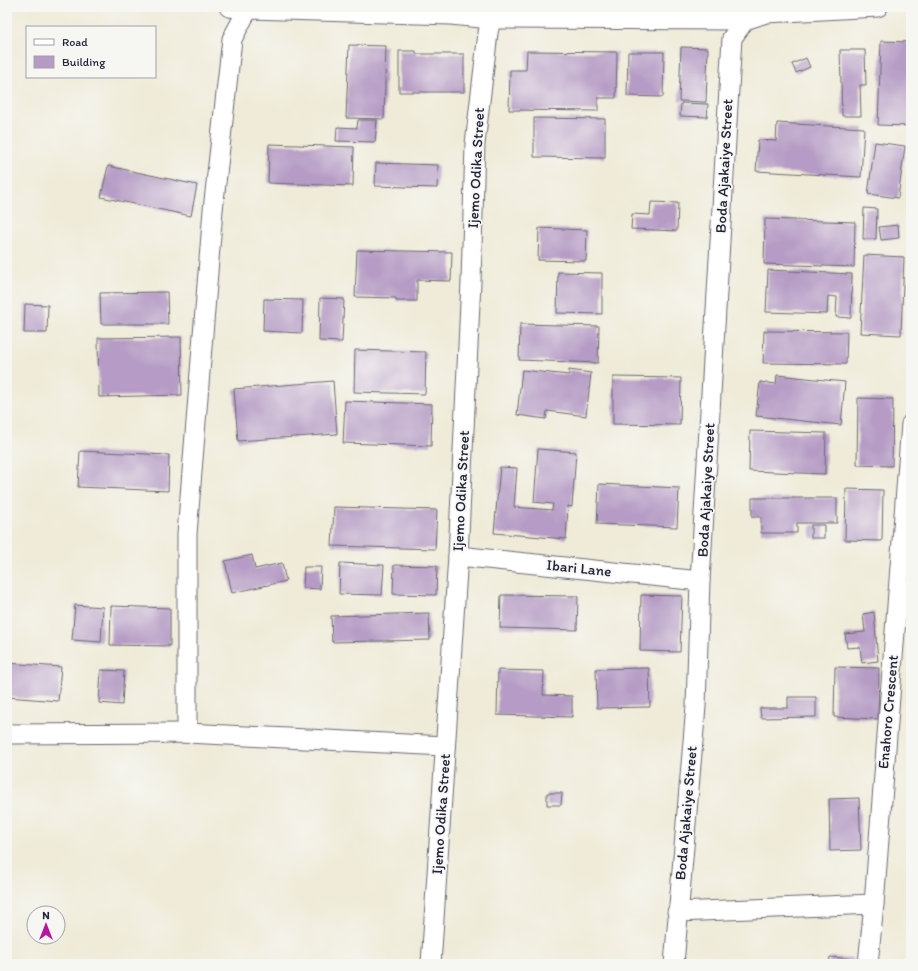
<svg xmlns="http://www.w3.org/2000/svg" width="918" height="971" viewBox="0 0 918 971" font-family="Itim,sans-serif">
  <rect width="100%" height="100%" fill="#f6f6f2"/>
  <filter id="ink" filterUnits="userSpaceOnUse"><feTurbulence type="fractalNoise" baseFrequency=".025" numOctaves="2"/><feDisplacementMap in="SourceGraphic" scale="8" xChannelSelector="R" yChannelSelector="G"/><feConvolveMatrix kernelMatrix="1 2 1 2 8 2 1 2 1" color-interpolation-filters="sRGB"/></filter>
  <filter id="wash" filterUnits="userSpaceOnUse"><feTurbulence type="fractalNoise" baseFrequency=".012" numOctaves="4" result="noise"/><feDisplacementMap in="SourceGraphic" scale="16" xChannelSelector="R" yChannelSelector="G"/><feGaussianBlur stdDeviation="0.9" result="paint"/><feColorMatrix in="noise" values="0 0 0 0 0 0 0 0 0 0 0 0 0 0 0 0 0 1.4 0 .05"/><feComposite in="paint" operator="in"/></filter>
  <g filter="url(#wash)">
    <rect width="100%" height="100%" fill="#efebd8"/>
    <g id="blocks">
      <!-- building -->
      <g fill="#b59bc5">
        <polygon points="881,41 911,42 911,126 878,125"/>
        <polygon points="349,45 386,46 384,119 346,118"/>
        <polygon points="681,47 708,48 706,102 679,101"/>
        <polygon points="840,50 865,50 866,85 860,85 861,116 842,116"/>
        <polygon points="399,51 416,51 416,54 464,54 464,92 399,92"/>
        <polygon points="527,51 617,52 616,98 598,98 598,111 509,110 510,70 526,70"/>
        <polygon points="628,52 664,52 663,97 627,96"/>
        <polygon points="806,58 810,67 796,73 792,64"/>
        <polygon points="681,103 708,104 707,117 680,116"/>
        <polygon points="534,118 605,119 605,158 534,157"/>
        <polygon points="358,120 377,120 375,142 336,141 337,127 357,128"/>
        <polygon points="777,123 864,128 861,177 756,171 758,140 776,141"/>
        <polygon points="875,142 905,146 898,198 868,194"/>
        <polygon points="269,144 354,147 353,186 268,183"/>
        <polygon points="376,163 438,165 437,188 375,186"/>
        <polygon points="108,166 197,185 191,216 101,197"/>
        <polygon points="651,202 678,203 677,231 631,229 632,214 650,215"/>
        <polygon points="864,208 877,209 876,239 863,239"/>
        <polygon points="765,219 855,222 854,267 764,264"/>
        <polygon points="898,225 899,238 881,240 879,227"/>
        <polygon points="539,228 587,230 586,261 538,260"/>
        <polygon points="357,250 452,252 451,281 417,280 417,301 396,301 396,298 355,297"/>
        <polygon points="864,255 904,257 901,335 860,333"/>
        <polygon points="768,270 852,274 851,318 836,317 837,297 828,296 827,314 766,312"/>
        <polygon points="558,272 602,273 602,314 557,313"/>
        <polygon points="167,292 168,324 101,324 100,293"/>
        <polygon points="320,298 344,299 342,342 319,341"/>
        <polygon points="264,299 303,300 302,333 263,331"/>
        <polygon points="25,304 48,305 47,333 24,333"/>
        <polygon points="520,324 599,326 598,363 519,360"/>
        <polygon points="764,331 847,332 846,364 763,363"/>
        <polygon points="181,337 182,395 99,397 98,338"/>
        <polygon points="355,350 426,352 425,394 354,392"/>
        <polygon points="522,370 569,375 569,370 591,373 586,416 547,411 546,419 517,415"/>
        <polygon points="777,375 845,382 841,425 756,416 760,382 776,384"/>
        <polygon points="613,377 681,378 680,425 613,424"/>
        <polygon points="333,381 337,434 238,441 234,389"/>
        <polygon points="858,398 893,399 892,466 857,465"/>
        <polygon points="345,401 432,404 431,446 343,443"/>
        <polygon points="750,431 826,433 825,474 749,471"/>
        <polygon points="538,449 576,452 572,507 568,506 566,539 494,533 500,467 517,468 514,507 552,510 553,504 534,502"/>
        <polygon points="80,451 169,455 168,491 78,487"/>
        <polygon points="599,484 679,488 677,527 597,524"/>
        <polygon points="846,489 883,490 882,541 845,540"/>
        <polygon points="752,498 837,498 837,523 797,523 797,533 761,533 761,517 752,517"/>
        <polygon points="334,507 437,510 435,549 332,546"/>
        <rect x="811" y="525" width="13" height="13"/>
        <polygon points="252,555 255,569 282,563 286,581 232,593 225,561"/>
        <polygon points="340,563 384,565 382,595 339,594"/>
        <polygon points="394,565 437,566 436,595 393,594"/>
        <polygon points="304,567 321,567 320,589 303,588"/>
        <polygon points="501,595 578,596 577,630 500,628"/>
        <polygon points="641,595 682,596 680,652 640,651"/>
        <polygon points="75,605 103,607 101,642 72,640"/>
        <polygon points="111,606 170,608 170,646 110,645"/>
        <polygon points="874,612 878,661 862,663 860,647 847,648 845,634 865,632 863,614"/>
        <polygon points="429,613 430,640 332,642 331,616"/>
        <polygon points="7,663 61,667 58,701 7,697"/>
        <polygon points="835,667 879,668 878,719 834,717"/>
        <polygon points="649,668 650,707 597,708 596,669"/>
        <polygon points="101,670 124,671 122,705 99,703"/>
        <polygon points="498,670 544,671 543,695 572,696 572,717 497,715"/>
        <polygon points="788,697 816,697 816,717 761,718 760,708 788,708"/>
        <polygon points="547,793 562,793 561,805 547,805"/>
        <polygon points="859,798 861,850 830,851 829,799"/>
        <polygon points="830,957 854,959 854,964 829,964"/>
      </g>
    </g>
  </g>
  <g filter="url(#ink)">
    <use href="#blocks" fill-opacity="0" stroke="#6a6872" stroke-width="1"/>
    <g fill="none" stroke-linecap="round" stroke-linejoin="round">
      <defs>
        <g id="minor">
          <polyline points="229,7 248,9 451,15 491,19 745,20 766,13 878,7"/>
          <polyline points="458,556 700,581"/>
          <polyline points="187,733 187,534 213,210 232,39 248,9"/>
          <polyline points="7,734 187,733 445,746"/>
          <polyline points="677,912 874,904"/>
          <polyline points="431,964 458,556 471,282 475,144 488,33 491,19"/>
          <polyline points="674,964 696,706 700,581 732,38 745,20"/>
          <polyline points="868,964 874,904 911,424"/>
        </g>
      </defs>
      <!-- minor casing -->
      <use href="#minor" stroke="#6a6872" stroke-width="21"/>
      <!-- minor -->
      <use href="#minor" stroke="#fff" stroke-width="19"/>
    </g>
  </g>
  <g text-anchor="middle" stroke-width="3.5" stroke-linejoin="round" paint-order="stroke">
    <!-- street labels -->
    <g font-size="15" fill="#22223b" stroke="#f6f6f2">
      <text transform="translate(724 166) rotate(-87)" y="5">Boda Ajakaiye Street</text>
      <text transform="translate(476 168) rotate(-87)" y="5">Ijemo Odika Street</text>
      <text transform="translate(706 490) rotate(-87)" y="5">Boda Ajakaiye Street</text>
      <text transform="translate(461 491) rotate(-87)" y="5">Ijemo Odika Street</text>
      <text transform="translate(579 568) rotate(6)" y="5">Ibari Lane</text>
      <text transform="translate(888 712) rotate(-85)" y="5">Enahoro Crescent</text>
      <text transform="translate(686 813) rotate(-85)" y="5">Boda Ajakaiye Street</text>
      <text transform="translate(441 814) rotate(-86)" y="5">Ijemo Odika Street</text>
    </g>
  </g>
  <!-- margin -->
  <rect width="918" height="971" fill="none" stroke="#f6f6f2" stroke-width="24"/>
  <!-- legend -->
  <rect x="26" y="26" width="130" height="52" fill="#f6f6f2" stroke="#a1a1a9"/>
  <rect x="34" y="39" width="20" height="6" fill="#ffffff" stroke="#a1a1a9"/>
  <text x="62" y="46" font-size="12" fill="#22223b">Road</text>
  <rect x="34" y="56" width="20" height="12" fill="#b59bc5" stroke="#a1a1a9"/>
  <text x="62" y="66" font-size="12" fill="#22223b">Building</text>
  <!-- north arrow -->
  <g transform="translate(46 925)"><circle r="19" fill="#f6f6f2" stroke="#a1a1a9"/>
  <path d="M0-3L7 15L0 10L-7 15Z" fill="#b5179e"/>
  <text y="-6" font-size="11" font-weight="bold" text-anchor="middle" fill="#22223b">N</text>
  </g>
</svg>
